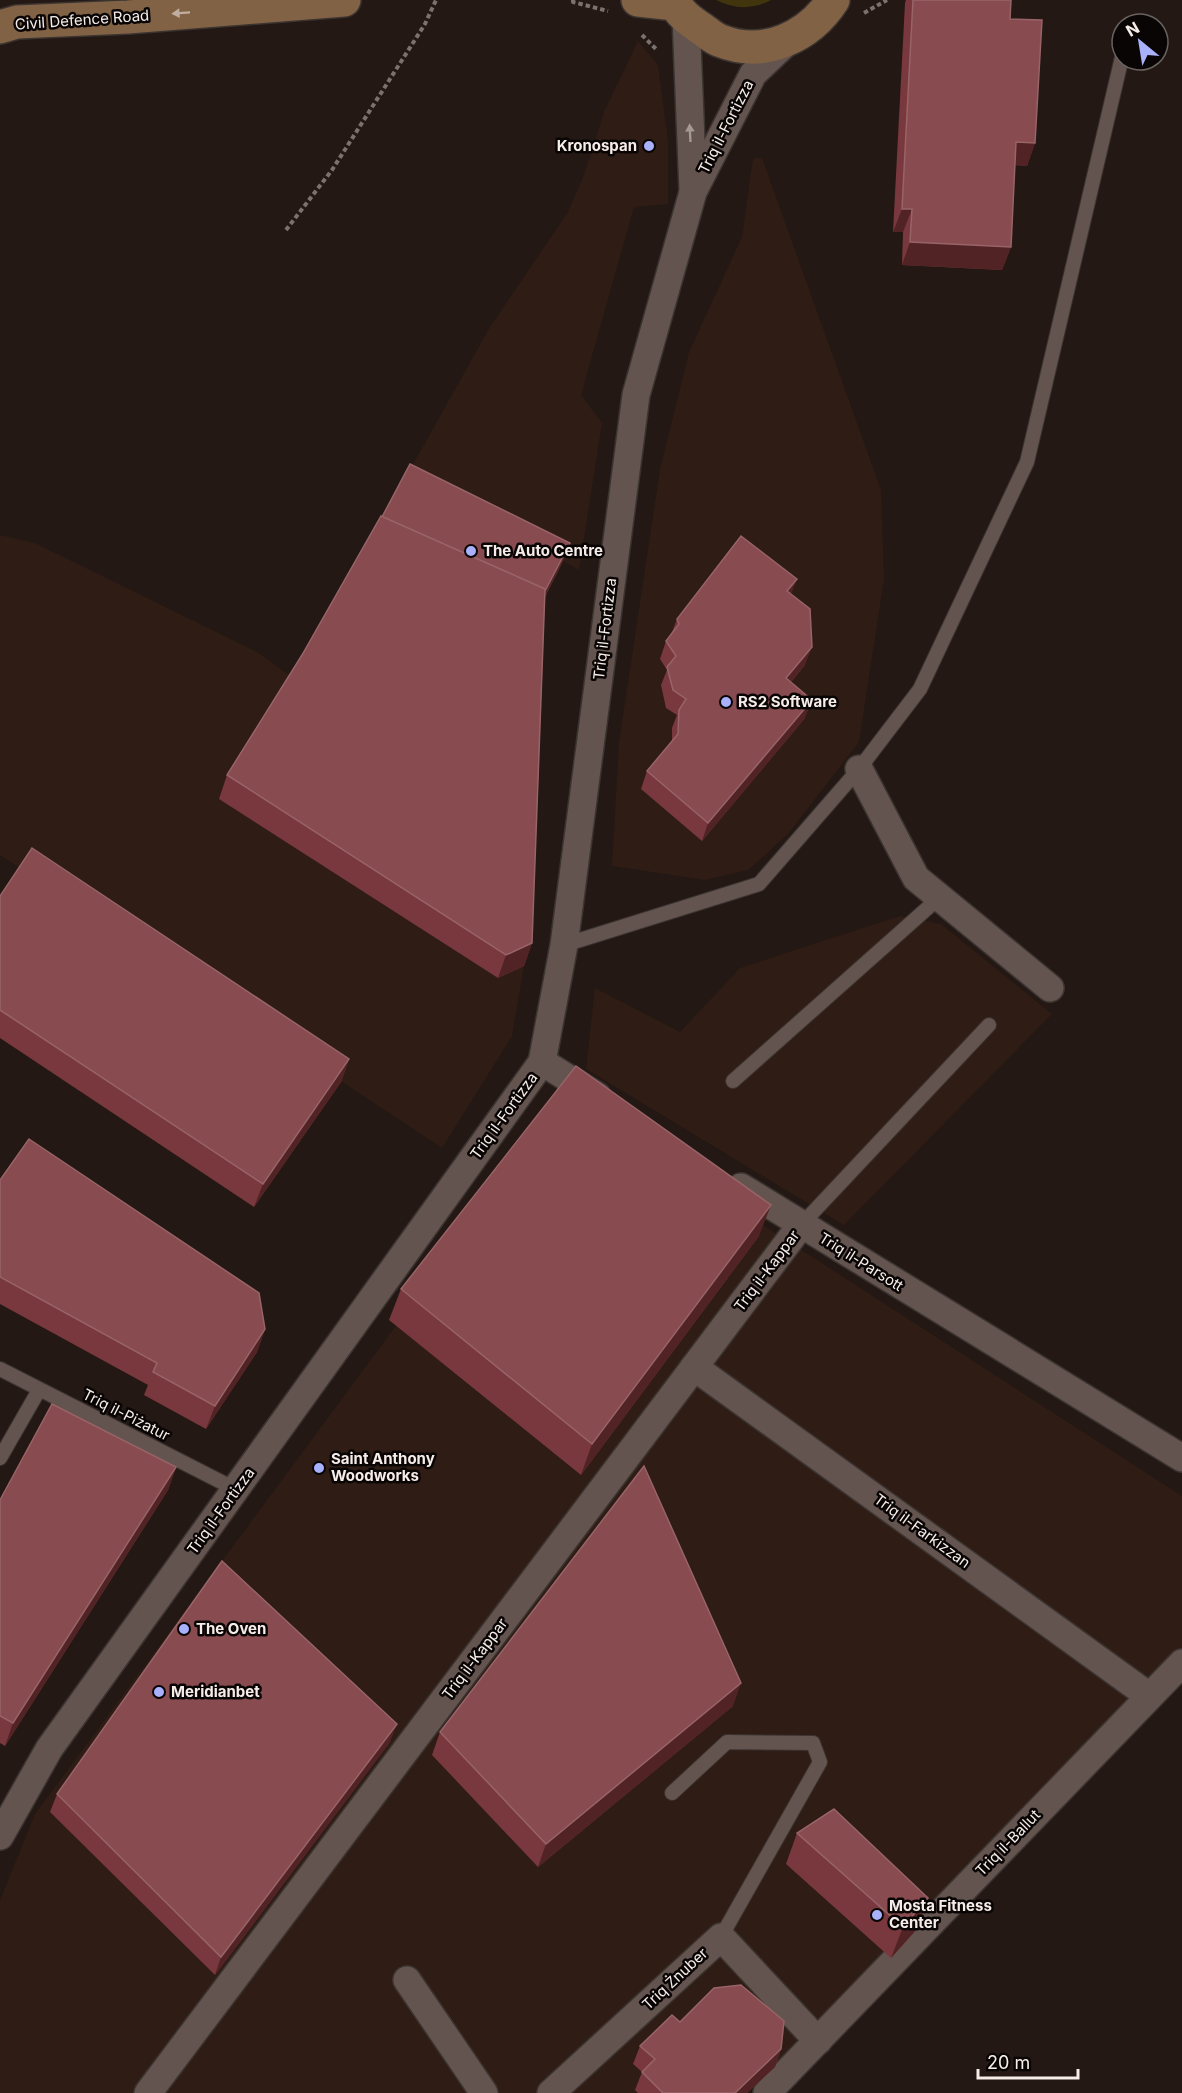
<svg xmlns="http://www.w3.org/2000/svg" width="1182" height="2093" viewBox="0 0 1182 2093" font-family="Inter,sans-serif">
  <rect width="100%" height="100%" fill="#231813"/>
  <!-- built -->
  <g fill="#2e1c15">
    <polygon points="638,41 658,65 668,141 668,204 634,207 581,395 602,423 579,570 563,561 537,612 524,966 512,1036 442,1148 0,855 0,535 35,543 257,652 293,678 490,327 568,212 584,175 604,112"/>
    <polygon points="753,158 762,158 881,490 884,579 859,742 788,834 748,870 705,880 612,866 619,742 660,469 689,352 742,237"/>
    <polygon points="900,916 941,924 1052,1014 844,1225 586,1069 595,988 680,1032 740,968"/>
    <polygon points="565,1097 1182,1496 1182,1662 825,2012 748,2093 0,2093 0,1900 35,1814"/>
  </g>
  <!-- green -->
  <path fill="#41350e" d="M716,0H771C753,10 734,9 716,0Z"/>
  <g fill="none" stroke-linecap="round" stroke-linejoin="round">
    <defs>
      <g id="lane">
        <polyline points="564,945 759,884 859,769 920,689 1027,462 1122,57"/>
        <polyline points="733,1081 940,897"/>
        <polyline points="801,1225 989,1025"/>
        <polyline points="0,1369 237,1490"/>
        <polyline points="0,1458 39,1390"/>
        <polyline points="672,1793 727,1742 813,1743 820,1762 721,1937"/>
      </g>
      <g id="street">
        <polyline points="686,18 693,191"/>
        <polyline points="859,769 916,878 1050,988"/>
        <polyline points="542,1062 597,1096"/>
        <polyline points="741,1187 1182,1458"/>
        <polyline points="694,1367 1149,1696"/>
        <polyline points="0,1836 49,1749 542,1062 564,945 636,395 693,192 753,74 790,39"/>
        <polyline points="407,1980 484,2093"/>
        <polyline points="148,2093 801,1225"/>
        <polyline points="551,2093 721,1937 818,2041"/>
        <polyline points="767,2093 1182,1663"/>
      </g>
      <g id="secondary">
        <polyline points="638,0 675,4"/>
        <path d="M673,0C679,13 690,21 702,29C708,33 714,39 721,41C764,58 809,37 833,0"/>
        <polyline points="0,27 17,22 128,17 344,0"/>
      </g>
    </defs>
    <!-- lane casing -->
    <use href="#lane" stroke="#3b3330" stroke-width="16"/>
    <!-- street casing -->
    <use href="#street" stroke="#3b3330" stroke-width="30"/>
    <!-- secondary casing -->
    <use href="#secondary" stroke="#3b3330" stroke-width="36"/>
    <!-- path -->
    <g stroke="#7b716d" stroke-width="4" stroke-dasharray="4.5 3" stroke-linecap="butt">
      <polyline points="573,0 573,2 608,11"/>
      <polyline points="864,13 887,0"/>
      <polyline points="642,35 656,49"/>
      <polyline points="286,230 332,170 425,24 436,0"/>
    </g>
    <!-- lane -->
    <use href="#lane" stroke="#63544f" stroke-width="14"/>
    <!-- street -->
    <use href="#street" stroke="#63544f" stroke-width="27"/>
    <!-- secondary -->
    <use href="#secondary" stroke="#816244" stroke-width="33"/>
  </g>
  <!-- wall -->
  <g fill="#79383d">
    <polygon points="906,0 1011,0 1010,19 1035,143 1027,166 1015,165 1011,247 1002,270 902,265 903,232 893,232 905,3"/>
    <polygon points="382,517 563,561 545,597 532,943 524,966 498,978 219,799 227,775 302,655"/>
    <polygon points="791,594 805,665 791,682 805,718 702,841 641,789 647,771 672,742 672,728 677,715 666,708 661,685 667,670 660,659 666,641 671,635 677,619"/>
    <polygon points="0,896 349,1059 341,1082 254,1207 0,1038"/>
    <polygon points="0,1180 265,1329 257,1352 206,1429 144,1395 148,1385 0,1304"/>
    <polygon points="759,1236 581,1475 389,1320 401,1289"/>
    <polygon points="176,1467 168,1490 5,1746 0,1743 0,1500"/>
    <polygon points="733,1706 538,1867 432,1755 440,1732"/>
    <polygon points="390,1742 215,1975 50,1812 57,1794"/>
    <polygon points="797,1833 917,1929 891,1958 786,1864"/>
    <polygon points="680,2022 781,2049 775,2067 747,2093 638,2093 635,2090 642,2072 633,2064 640,2046"/>
  </g>
  <!-- shaded-wall -->
  <g fill="#512324">
    <polygon points="1016,142 1035,143 1027,166 1008,165"/>
    <polygon points="902,209 912,209 903,232 893,232"/>
    <polygon points="910,242 1011,247 1002,270 902,265"/>
    <polygon points="570,543 563,561 537,612 543,594"/>
    <polygon points="797,579 790,597 787,591"/>
    <polygon points="812,647 805,665 779,696 786,678"/>
    <polygon points="812,700 805,718 702,841 708,823"/>
    <polygon points="532,943 524,966 498,978 506,955"/>
    <polygon points="349,1059 341,1082 254,1207 263,1184"/>
    <polygon points="771,1205 759,1236 581,1475 592,1444"/>
    <polygon points="265,1329 257,1352 206,1429 215,1406"/>
    <polygon points="176,1467 168,1490 5,1746 13,1723"/>
    <polygon points="741,1683 733,1706 538,1867 546,1844"/>
    <polygon points="397,1724 390,1742 215,1975 221,1957"/>
    <polygon points="928,1898 917,1929 891,1958 903,1927"/>
    <polygon points="781,2049 775,2067 747,2093 735,2093"/>
  </g>
  <!-- building -->
  <g fill="#874b50" stroke="#986468" stroke-width="1.5">
    <polygon points="913,0 1011,0 1010,19 1042,20 1035,143 1016,142 1011,247 910,242 912,209 902,209"/>
    <polygon points="410,464 570,543 545,591 545,589 382,517"/>
    <polygon points="381,516 545,589 532,943 506,955 227,775 302,655"/>
    <polygon points="741,536 797,579 787,591 810,609 812,647 786,678 812,700 708,823 647,771 678,734 679,710 686,699 673,690 667,667 676,656 666,641 679,624 677,619"/>
    <polygon points="32,848 349,1059 263,1184 0,1010 0,896"/>
    <polygon points="576,1066 771,1205 592,1444 401,1289"/>
    <polygon points="29,1139 259,1293 265,1329 215,1406 153,1372 157,1363 0,1277 0,1180"/>
    <polygon points="52,1404 176,1467 13,1723 0,1716 0,1500"/>
    <polygon points="644,1466 741,1683 546,1844 440,1732"/>
    <polygon points="222,1561 397,1724 221,1957 57,1794"/>
    <polygon points="834,1809 928,1898 903,1927 797,1833"/>
    <polygon points="741,1985 784,2021 781,2049 735,2093 663,2093 642,2072 655,2059 640,2046 672,2015 680,2022 714,1988"/>
  </g>
  <!-- one-way arrows -->
  <defs><path id="oneway-solid" d="M-6-.8H1V-3.2L6.5 0L1 3.2V.8H-6Z" transform="scale(1.5)"/></defs>
  <use fill="#c1ae9f" href="#oneway-solid" transform="translate(181 13) rotate(176)"/>
  <use fill="#a59995" href="#oneway-solid" transform="translate(690 133) rotate(-93)"/>
  <!-- markers -->
  <g fill="#a9b0fc" stroke="#090504" stroke-width="2">
    <circle cx="649" cy="146" r="6"/>
    <circle cx="471" cy="551" r="6"/>
    <circle cx="726" cy="702" r="6"/>
    <circle cx="319" cy="1468" r="6"/>
    <circle cx="184" cy="1629" r="6"/>
    <circle cx="159" cy="1692" r="6"/>
    <circle cx="877" cy="1915" r="6"/>
  </g>
  <g text-anchor="middle" stroke-width="5" stroke-linejoin="round" paint-order="stroke">
    <!-- street labels -->
    <g font-size="15" fill="#f6edea" stroke="#090504">
      <text transform="translate(82 20) rotate(-4)" y="5">Civil Defence Road</text>
      <text transform="translate(726 127) rotate(-63)" y="5">Triq il-Fortizza</text>
      <text transform="translate(605 629) rotate(-83)" y="5">Triq il-Fortizza</text>
      <text transform="translate(504 1116) rotate(-54)" y="5">Triq il-Fortizza</text>
      <text transform="translate(861 1262) rotate(32)" y="5">Triq il-Parsott</text>
      <text transform="translate(767 1271) rotate(-53)" y="5">Triq il-Kappar</text>
      <text transform="translate(126 1415) rotate(27)" y="5">Triq il-Piżatur</text>
      <text transform="translate(221 1511) rotate(-54)" y="5">Triq il-Fortizza</text>
      <text transform="translate(922 1531) rotate(36)" y="5">Triq il-Farkizzan</text>
      <text transform="translate(475 1659) rotate(-53)" y="5">Triq il-Kappar</text>
      <text transform="translate(1008 1843) rotate(-46)" y="5">Triq il-Ballut</text>
      <text transform="translate(675 1979) rotate(-43)" y="5">Triq Żnuber</text>
    </g>
    <!-- poi labels -->
    <g font-size="15" font-weight="bold" fill="#f6edea" stroke="#090504" text-anchor="start">
      <text x="637" y="151" text-anchor="end">Kronospan</text>
      <text x="483" y="556">The Auto Centre</text>
      <text x="738" y="707">RS2 Software</text>
      <text x="331" y="1464">Saint Anthony<tspan x="331" dy="17">Woodworks</tspan></text>
      <text x="196" y="1634">The Oven</text>
      <text x="171" y="1697">Meridianbet</text>
      <text x="889" y="1911">Mosta Fitness<tspan x="889" dy="17">Center</tspan></text>
    </g>
  </g>
  <!-- north arrow -->
  <g transform="translate(1140 42) rotate(330)"><circle r="28" fill="#090504" stroke="#686260" stroke-width="1.5"/>
  <path d="M0-4.5L10 22L0 15L-10 22Z" fill="#a9b0fc"/>
  <text y="-9" font-size="16" font-weight="bold" text-anchor="middle" fill="#f6edea">N</text>
  </g>
  <!-- scale -->
  <path d="M978 2069v9h100v-9" fill="none" stroke="#f6edea" stroke-width="3"/>
  <text x="987" y="2069" font-size="18" fill="#f6edea" stroke="#090504" stroke-width="4.5" paint-order="stroke">20 m</text>
</svg>
